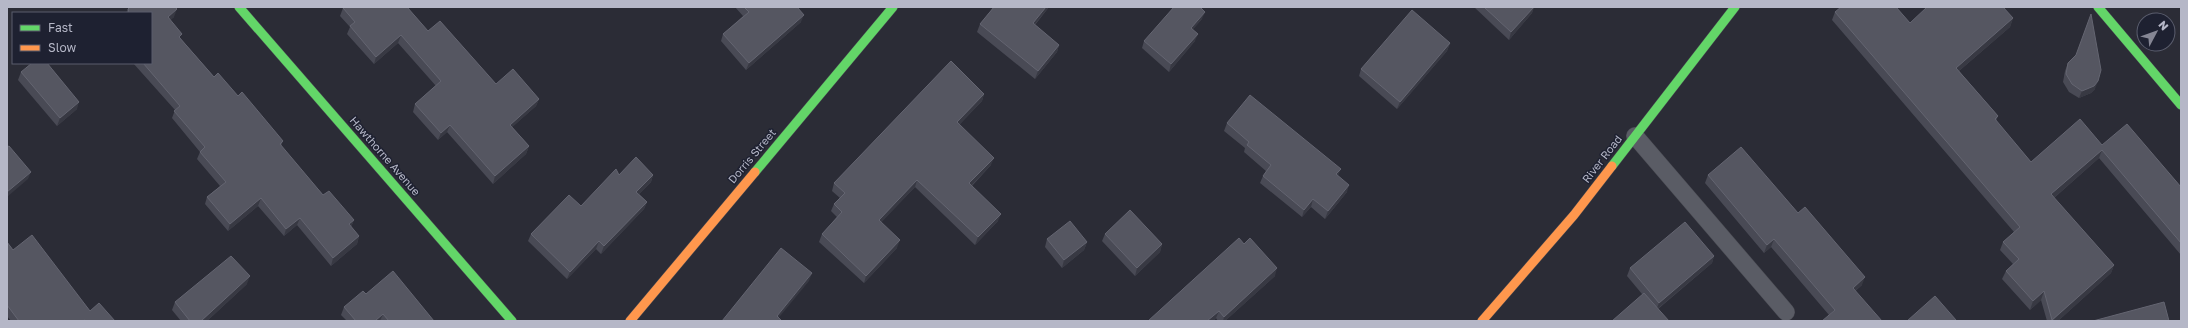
<svg xmlns="http://www.w3.org/2000/svg" width="2188" height="328" viewBox="0 0 2188 328" font-family="'Golos Text',sans-serif">
  <rect width="100%" height="100%" fill="#2b2c36"/>
  <g fill="none" stroke-linecap="round" stroke-linejoin="round">
    <defs>
      <polyline id="lane" points="1635,136 1786,312"/>
      <g id="fast">
        <polyline points="239,7 512,321"/>
        <polyline points="2098,7 2181,105"/>
        <polyline points="1612,166 1735,7"/>
        <polyline points="755,172 893,7"/>
      </g>
      <g id="slow">
        <polyline points="630,321 755,172"/>
        <polyline points="1482,321 1574,215 1612,166"/>
      </g>
    </defs>
    <!-- lane casing -->
    <use href="#lane" stroke="#484951" stroke-width="18"/>
    <!-- fast casing -->
    <use href="#fast" stroke="#484951" stroke-width="10"/>
    <!-- slow casing -->
    <use href="#slow" stroke="#484951" stroke-width="10"/>
    <!-- lane -->
    <use href="#lane" stroke="#5a5c65" stroke-width="17"/>
    <!-- fast -->
    <use href="#fast" stroke="#63d668" stroke-width="9"/>
    <!-- slow -->
    <use href="#slow" stroke="#ff974d" stroke-width="9"/>
  </g>
  <!-- wall -->
  <g fill="#494a55">
    <polygon points="735,7 797,7 801,22 746,70 721,41 723,34 743,16"/>
    <polygon points="994,7 1049,7 1035,25 1059,45 1057,52 1035,79 977,32 980,24"/>
    <polygon points="1474,7 1534,7 1532,13 1509,40"/>
    <polygon points="343,8 428,31 496,84 539,99 536,106 512,127 529,146 526,154 493,184 447,132 438,140 413,112 415,104 436,86 398,43 374,64 347,34 350,27 340,16"/>
    <polygon points="128,9 174,17 170,20 181,39 214,77 238,96 283,141 281,146 323,195 354,220 351,227 359,236 357,244 331,266 297,225 284,236 258,206 228,231 205,204 207,197 220,186 197,159 200,152 172,118 175,110 133,63 151,63 151,13 126,13"/>
    <polygon points="1835,12 1910,23 2013,18 2010,27 1959,71 1998,116 1996,121 2031,162 2102,145 2181,187 2181,255 2099,158 2054,198 2114,265 2111,273 2058,321 2047,321 2041,300 2030,310 2002,279 2006,271 2013,264 2000,250 2003,242 2014,232 1832,20"/>
    <polygon points="1202,19 1193,29 1195,41 1169,72 1142,48 1144,41"/>
    <polygon points="1450,43 1447,51 1397,109 1359,76 1361,69"/>
    <polygon points="2068,63 2095,89 2091,93 2079,98 2069,92 2063,82 2065,71"/>
    <polygon points="21,72 77,109 57,126 18,80"/>
    <polygon points="984,94 982,101 959,125 991,165 972,186 998,221 975,245 915,187 881,222 897,248 864,283 819,242 822,234 837,217 831,211 834,204 840,198 832,191 834,183"/>
    <polygon points="1227,123 1338,176 1347,192 1325,219 1311,207 1302,217 1260,183 1263,176 1266,171 1244,152 1245,148 1224,131"/>
    <polygon points="619,175 653,175 651,182 639,194 647,202 644,209 601,254 596,249 567,279 528,241 531,234 581,206"/>
    <polygon points="1708,175 1798,213 1862,285 1829,315 1771,247 1764,253 1705,183"/>
    <polygon points="1105,234 1162,244 1160,252 1135,276 1102,241"/>
    <polygon points="1047,239 1087,242 1084,250 1062,268 1045,247"/>
    <polygon points="7,242 13,250 90,311 115,321 11,321 7,316"/>
    <polygon points="1244,244 1275,276 1225,321 1218,321 1216,318 1213,321"/>
    <polygon points="1714,256 1712,263 1658,309 1642,294 1627,276 1630,268"/>
    <polygon points="247,284 207,321 181,321 172,310 175,302"/>
    <polygon points="366,294 434,321 347,321 341,315 344,307"/>
  </g>
  <!-- shaded-wall -->
  <g fill="#383943">
    <polygon points="1046,7 1049,7 1030,30 1033,23"/>
    <polygon points="1534,7 1532,13 1509,40 1511,32"/>
    <polygon points="177,9 174,17 165,25 168,17"/>
    <polygon points="1205,12 1202,19 1188,35 1191,28"/>
    <polygon points="804,15 801,22 746,70 749,63"/>
    <polygon points="2013,18 2010,27 1953,76 1956,68"/>
    <polygon points="1198,34 1195,41 1169,72 1171,64"/>
    <polygon points="401,35 398,43 374,64 376,57"/>
    <polygon points="1450,43 1447,51 1397,109 1400,102"/>
    <polygon points="1059,45 1057,52 1035,79 1038,71"/>
    <polygon points="2098,81 2095,89 2091,93 2079,98 2082,91"/>
    <polygon points="984,94 982,101 954,130 957,122"/>
    <polygon points="539,99 536,106 507,132 510,125"/>
    <polygon points="79,102 77,109 57,126 60,118"/>
    <polygon points="450,125 447,132 438,140 441,133"/>
    <polygon points="529,146 526,154 493,184 495,176"/>
    <polygon points="2102,150 2099,158 2048,203 2051,194"/>
    <polygon points="994,158 991,165 966,191 969,183"/>
    <polygon points="1341,169 1338,176 1336,174"/>
    <polygon points="31,172 28,179 7,197 7,192"/>
    <polygon points="653,175 651,182 634,199 636,192"/>
    <polygon points="917,180 915,187 876,228 879,220"/>
    <polygon points="1349,185 1347,192 1325,219 1328,211"/>
    <polygon points="261,198 258,206 228,231 230,224"/>
    <polygon points="1313,199 1311,207 1302,217 1304,210"/>
    <polygon points="647,202 644,209 601,254 604,246"/>
    <polygon points="1001,214 998,221 975,245 978,237"/>
    <polygon points="300,218 297,225 284,236 286,229"/>
    <polygon points="354,220 351,227 349,224"/>
    <polygon points="359,236 357,244 331,266 333,258"/>
    <polygon points="1774,239 1771,247 1764,253 1767,245"/>
    <polygon points="900,240 897,248 864,283 866,276"/>
    <polygon points="599,241 596,249 567,279 570,272"/>
    <polygon points="1087,242 1084,250 1062,268 1064,260"/>
    <polygon points="1162,244 1160,252 1135,276 1137,268"/>
    <polygon points="1714,256 1712,263 1656,310 1659,303"/>
    <polygon points="2114,265 2111,273 2058,321 2052,321"/>
    <polygon points="1277,268 1275,276 1225,321 1223,321 1224,317"/>
    <polygon points="812,273 809,281 776,321 777,316"/>
    <polygon points="250,276 247,284 207,321 201,321"/>
    <polygon points="1865,277 1862,285 1850,295 1853,288"/>
    <polygon points="2044,291 2041,300 2030,310 2033,301"/>
    <polygon points="1219,311 1216,318 1213,321 1207,321"/>
    <polygon points="383,314 380,321 375,321"/>
  </g>
  <!-- building -->
  <g fill="#555661" stroke="#646571">
    <polygon points="130,7 175,7 177,9 168,17 182,34 179,37 214,77 218,73 238,96 242,92 283,141 280,144 323,195 329,191 354,220 349,224 359,236 333,258 300,218 286,229 261,198 230,224 207,197 226,182 200,152 205,147 174,111 180,106 143,63 151,63 151,13 129,13 128,9"/>
    <polygon points="345,7 407,7 428,31 440,21 496,84 513,69 539,99 510,125 529,146 495,176 450,125 441,133 415,104 441,81 401,35 376,57 350,26 355,22 343,8"/>
    <polygon points="744,7 797,7 804,15 749,63 723,34 749,12"/>
    <polygon points="994,7 1046,7 1033,23 1059,45 1038,71 980,24"/>
    <polygon points="1174,7 1200,7 1205,12 1191,28 1198,34 1171,64 1144,41"/>
    <polygon points="1484,7 1534,7 1511,32"/>
    <polygon points="1841,7 1896,7 1910,23 1927,7 2003,7 2013,18 1956,68 1998,116 1995,119 2031,162 2080,119 2102,145 2127,124 2181,187 2181,243 2102,150 2051,194 2114,265 2052,320 2044,291 2033,301 2006,271 2019,259 2003,242 2020,227 1835,12"/>
    <polygon points="1412,10 1450,43 1400,102 1361,69"/>
    <polygon points="2091,14 2101,70 2098,81 2094,86 2082,91 2072,84 2066,74 2068,63 2076,55"/>
    <polygon points="951,61 984,94 957,122 994,158 969,183 1001,214 978,237 917,180 879,220 900,240 866,276 822,234 842,212 834,204 845,193 834,183"/>
    <polygon points="32,63 47,63 79,102 60,118 21,72"/>
    <polygon points="1250,95 1341,169 1336,174 1349,185 1328,211 1313,199 1304,210 1263,176 1271,165 1247,145 1249,142 1227,123"/>
    <polygon points="9,146 31,172 7,192 7,147"/>
    <polygon points="1741,147 1798,213 1805,207 1865,277 1853,288 1882,321 1822,321 1835,310 1774,239 1767,245 1708,175"/>
    <polygon points="636,157 653,175 636,192 647,202 604,246 599,241 570,272 531,234 569,195 581,206 616,169 619,175"/>
    <polygon points="1130,210 1162,244 1137,268 1105,234"/>
    <polygon points="1070,221 1087,242 1064,260 1047,239"/>
    <polygon points="1685,222 1714,256 1659,303 1630,268"/>
    <polygon points="32,235 90,311 99,303 115,321 86,321 85,320 83,321 19,321 7,305 7,242 13,250"/>
    <polygon points="1239,238 1244,244 1250,238 1277,268 1224,317 1219,311 1207,321 1148,321"/>
    <polygon points="781,248 812,273 777,316 782,321 722,321"/>
    <polygon points="231,256 250,276 201,321 190,321 175,302"/>
    <polygon points="393,271 434,321 389,321 383,314 375,321 356,321 344,307 363,291 366,294"/>
    <polygon points="1644,293 1669,321 1612,321"/>
    <polygon points="1935,296 1956,320 1955,321 1907,321"/>
    <polygon points="2164,302 2169,321 2093,321"/>
  </g>
  <g text-anchor="middle" stroke-width="3" stroke-linejoin="round" paint-order="stroke">
    <!-- street labels -->
    <g font-size="11" fill="#b5b7c7" stroke="#1e2131">
      <text transform="translate(385 156) rotate(49)" y="4">Hawthorne Avenue</text>
      <text transform="translate(752 156) rotate(-50)" y="4">Dorris Street</text>
      <text transform="translate(1602 159) rotate(-52)" y="4">River Road</text>
    </g>
  </g>
  <!-- border -->
  <rect width="2188" height="328" fill="none" stroke="#b5b7c7" stroke-width="16"/>
  <!-- legend -->
  <rect x="12" y="12" width="140" height="52" fill="#1e2131" stroke="#5a5d6d"/>
  <rect x="20" y="25" width="20" height="6" fill="#63d668" stroke="#5a5d6d"/>
  <text x="48" y="32" font-size="12" fill="#b5b7c7">Fast</text>
  <rect x="20" y="45" width="20" height="6" fill="#ff974d" stroke="#5a5d6d"/>
  <text x="48" y="52" font-size="12" fill="#b5b7c7">Slow</text>
  <!-- north arrow -->
  <g transform="translate(2156 32) rotate(49)"><circle r="19" fill="#1e2131" stroke="#5a5d6d"/>
  <path d="M0-3L7 15L0 10L-7 15Z" fill="#858694"/>
  <text y="-6" font-size="11" font-weight="bold" text-anchor="middle" fill="#b5b7c7">N</text>
  </g>
</svg>
